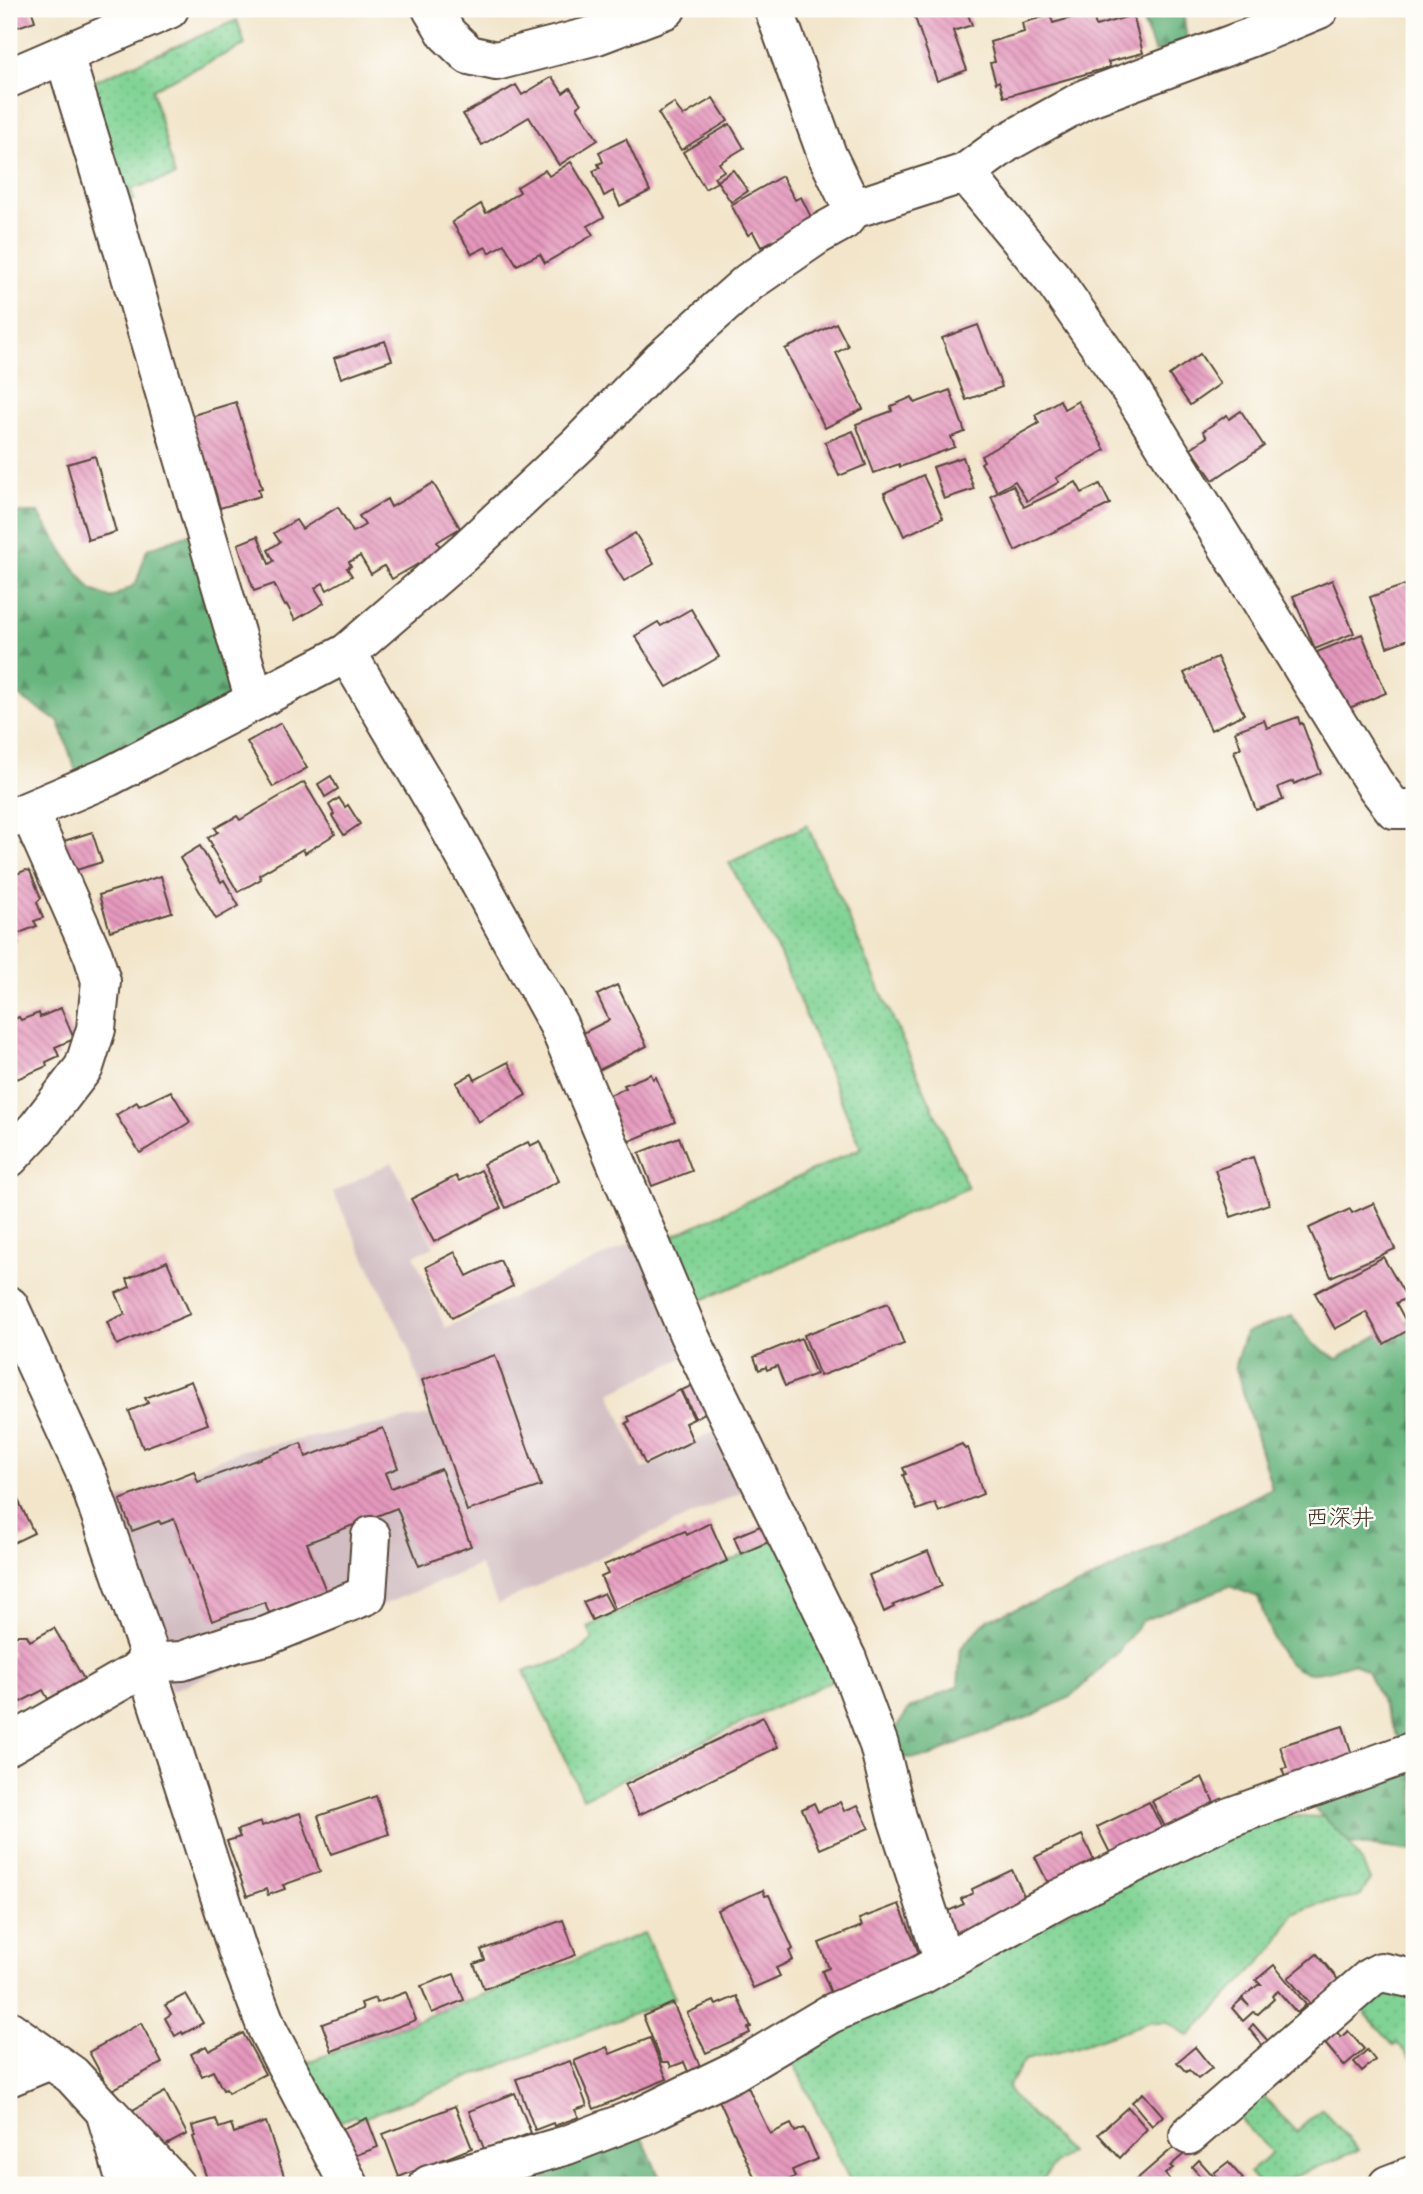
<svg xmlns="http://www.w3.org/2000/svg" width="1423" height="2194" viewBox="0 0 1423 2194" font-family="Mali,'Klee One',sans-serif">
  <defs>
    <pattern id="grass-dots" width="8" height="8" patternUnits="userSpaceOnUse" patternTransform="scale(1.75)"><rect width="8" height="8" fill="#80d394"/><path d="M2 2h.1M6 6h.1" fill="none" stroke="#70b57f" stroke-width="1.8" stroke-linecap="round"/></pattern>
    <pattern id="forest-firs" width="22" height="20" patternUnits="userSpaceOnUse" patternTransform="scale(1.75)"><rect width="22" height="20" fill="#68b57e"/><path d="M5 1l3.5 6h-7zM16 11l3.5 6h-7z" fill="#579367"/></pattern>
    <pattern id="building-back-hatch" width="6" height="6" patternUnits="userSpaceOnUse" patternTransform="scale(1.75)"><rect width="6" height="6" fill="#e598bd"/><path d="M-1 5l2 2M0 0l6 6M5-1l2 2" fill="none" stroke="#bb7c99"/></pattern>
  </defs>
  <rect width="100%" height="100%" fill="#fdfcf7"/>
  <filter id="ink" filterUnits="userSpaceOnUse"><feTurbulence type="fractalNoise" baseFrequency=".0143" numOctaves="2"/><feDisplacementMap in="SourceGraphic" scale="14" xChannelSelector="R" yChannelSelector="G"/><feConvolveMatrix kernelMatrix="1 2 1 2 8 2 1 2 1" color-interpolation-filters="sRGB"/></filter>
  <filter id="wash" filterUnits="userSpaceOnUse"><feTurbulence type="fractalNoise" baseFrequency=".00686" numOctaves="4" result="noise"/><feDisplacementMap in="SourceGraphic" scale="28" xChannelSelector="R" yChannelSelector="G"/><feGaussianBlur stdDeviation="1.57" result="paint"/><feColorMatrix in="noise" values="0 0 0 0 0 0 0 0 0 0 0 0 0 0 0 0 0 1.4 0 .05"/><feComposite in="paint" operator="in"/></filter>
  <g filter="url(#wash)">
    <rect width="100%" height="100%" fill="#f2e5ca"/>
    <!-- industrial -->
    <polygon fill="#d2bec2" points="392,1162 434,1247 414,1255 445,1328 637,1241 685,1357 610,1393 643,1469 726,1424 755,1486 498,1604 480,1565 171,1691 129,1533 116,1527 108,1504 242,1450 430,1415 407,1344 333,1192"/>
    <!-- grass -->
    <g fill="url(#grass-dots)" stroke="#5e7e59" stroke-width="2">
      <polygon points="237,20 245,45 152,89 175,176 131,189 134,200 119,202 85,85"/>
      <polygon points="807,825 968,1188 685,1307 658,1243 861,1148 781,957 729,863"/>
      <path d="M778,1539L842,1676L583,1798L524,1671C551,1664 573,1659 593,1639L588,1627Z"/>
      <path d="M1293,1816L1324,1817C1347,1839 1357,1850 1370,1880L1361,1895L1354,1898L1318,1904L1293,1914L1274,1948L1189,2036L1167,2022H1149L1071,2049L1025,2060L1008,2086L1010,2093L1069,2152L1052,2167L1039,2185H852L789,2053L1242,1824Z"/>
      <polygon points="644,1933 675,1998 358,2120 355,2115 328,2127 300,2065"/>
      <polygon points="1379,1987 1414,1994 1414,2026 1409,2033 1414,2038 1414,2063 1397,2043 1394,2046 1357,2004"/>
      <polygon points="1257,2089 1296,2132 1322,2109 1359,2150 1274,2185 1259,2185 1249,2173 1272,2153 1232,2110"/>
    </g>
    <!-- forest -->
    <g fill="url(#forest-firs)" stroke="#52704e" stroke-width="2">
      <polygon points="1138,9 1183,9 1187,43 1155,52"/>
      <polygon points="17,513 38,513 74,568 92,590 111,598 136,584 147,549 192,533 237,692 79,780 59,722 9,690 9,518"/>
      <path d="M1292,1316L1312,1343L1337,1359L1382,1333L1414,1318V1741L1408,1744L1397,1735L1367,1671L1354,1663C1342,1667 1325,1673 1311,1673C1278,1671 1267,1622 1258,1597L1229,1586L1142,1621L1117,1653L1072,1696L1029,1717L965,1740L929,1757L902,1758L893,1733L909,1709L958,1686L961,1648L988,1619L1082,1584L1272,1488L1235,1365L1245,1333Z"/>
      <polygon points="1414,1763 1414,1851 1350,1843 1306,1800"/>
      <polygon points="639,2131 663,2185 468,2185"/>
    </g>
    <g id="blocks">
      <!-- building -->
      <g fill="url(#building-back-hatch)">
        <polygon points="9,9 31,9 35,21 9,30"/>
        <polygon points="912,9 966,9 972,25 953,31 967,70 937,81"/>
        <polygon points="1092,12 1096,26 1133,15 1143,53 1108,62 1110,67 1004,97 999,81 996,83 990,63 995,62 990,42 1024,32 1022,23 1050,15 1053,23"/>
        <polygon points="552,77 563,93 570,88 581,104 577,107 598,140 559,165 529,117 482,145 463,114 516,85 522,95"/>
        <polygon points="713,98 728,121 681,150 658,113 674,103 683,116"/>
        <polygon points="730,124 744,148 719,163 724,171 714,177 717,182 705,189 683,152"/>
        <polygon points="626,139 650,191 620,206 613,191 604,196 593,171 600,168 598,164 603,162 599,152"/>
        <polygon points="571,162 604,217 588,226 593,235 545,263 540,254 517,265 504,244 489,253 486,247 472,254 452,222 481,204 486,213 520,192 517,187 545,170 549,176"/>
        <polygon points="733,170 748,191 731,202 717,181"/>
        <polygon points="782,176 795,200 801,197 812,219 761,247 753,232 748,235 731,205"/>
        <polygon points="836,323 848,346 836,353 863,409 825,428 785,349"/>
        <polygon points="978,325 1002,387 966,400 942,338"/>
        <polygon points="385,341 392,360 341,378 334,358"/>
        <polygon points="1200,354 1220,384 1190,405 1169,375"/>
        <polygon points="950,390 965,432 951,437 955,447 900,467 899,464 874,473 856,424 892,411 891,406 912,397 915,403"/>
        <polygon points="1060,400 1064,409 1078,401 1105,450 1056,478 1059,482 1027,501 1015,481 997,491 981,463 984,461 981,456 1039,423 1035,415"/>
        <polygon points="236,402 262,488 258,489 260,496 220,508 214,487 211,488 190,416"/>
        <polygon points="1241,411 1264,446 1213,480 1191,448 1207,437 1203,431 1227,415 1229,419"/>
        <polygon points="853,431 866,465 839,476 825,442"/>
        <polygon points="95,456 116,532 88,540 67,464"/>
        <polygon points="963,457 974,489 944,499 933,467"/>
        <polygon points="923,475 943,518 904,536 884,493"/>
        <polygon points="1076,482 1082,493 1100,484 1110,504 1015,551 991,496 1013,485 1024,507"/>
        <polygon points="433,483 460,528 437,542 442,550 392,579 384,566 371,574 360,556 349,562 351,566 347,568 352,576 327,590 323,583 315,588 324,603 295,620 287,605 285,606 274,584 254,591 238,544 258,536 269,564 274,561 268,550 280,542 274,533 296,520 302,529 338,507 353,532 365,525 359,516 387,499 391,507"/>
        <polygon points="635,533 654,564 624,581 605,551"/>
        <polygon points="1332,580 1354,633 1315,649 1293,596"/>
        <polygon points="1414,582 1414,637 1387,647 1370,597"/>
        <polygon points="691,609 719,657 667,687 635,636 658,622 661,626"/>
        <polygon points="1362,634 1386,693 1342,711 1317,652"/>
        <polygon points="1217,657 1244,714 1211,730 1184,673"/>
        <polygon points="1298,717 1300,724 1302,723 1321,773 1294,784 1293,781 1278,787 1283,800 1256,810 1234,751 1241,748 1235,731 1264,720 1267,728"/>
        <polygon points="281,723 307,768 273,787 247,742"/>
        <polygon points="331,776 338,789 325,797 318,784"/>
        <polygon points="304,782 335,834 305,853 303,849 259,875 261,879 238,892 211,847 213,846 208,838 218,832 215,828 237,816 240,820"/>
        <polygon points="339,798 345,807 348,805 360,824 344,835 332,816 334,814 329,805"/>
        <polygon points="92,832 102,862 70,872 61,842"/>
        <polygon points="200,846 221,882 224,880 239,906 216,919 180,858"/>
        <polygon points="26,870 30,871 41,898 37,902 43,918 34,921 37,926 14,935 16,940 9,944 9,877"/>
        <polygon points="161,876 172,912 110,931 99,895"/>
        <polygon points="617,985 647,1046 593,1073 575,1037 609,1020 597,995"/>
        <polygon points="61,1008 74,1039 55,1047 59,1056 46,1062 47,1066 17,1079 9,1060 9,1021 19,1017 21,1020 39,1013 40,1017"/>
        <polygon points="508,1062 526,1095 478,1122 456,1083 472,1074 475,1080"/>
        <polygon points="651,1074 653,1079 656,1077 675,1122 625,1143 605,1097 626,1088 624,1085"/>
        <polygon points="171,1091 190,1122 140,1153 116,1115 137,1102 139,1106"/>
        <polygon points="679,1137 692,1171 652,1186 639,1153"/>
        <polygon points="540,1141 559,1181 506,1208 483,1164 528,1142 530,1146"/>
        <polygon points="1253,1157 1269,1204 1231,1217 1215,1170"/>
        <polygon points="481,1170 501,1208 434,1242 411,1199 456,1176 459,1181"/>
        <polygon points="1374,1203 1395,1249 1331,1277 1309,1228 1350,1209 1352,1213"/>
        <polygon points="455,1252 467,1276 500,1260 513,1286 452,1318 426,1267"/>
        <polygon points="1383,1257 1407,1298 1396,1303 1410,1329 1384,1344 1366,1312 1335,1329 1315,1293"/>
        <polygon points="167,1261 190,1314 117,1345 107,1322 125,1314 116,1293 130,1287 127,1279"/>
        <polygon points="888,1303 904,1344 820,1376 804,1335"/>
        <polygon points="801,1338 816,1374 785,1386 777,1366 767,1370 766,1367 759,1370 754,1357"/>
        <polygon points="495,1355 541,1486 467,1511 422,1380"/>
        <polygon points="191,1381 208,1424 143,1448 129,1411 148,1403 145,1398"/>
        <polygon points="700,1382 713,1409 695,1418 682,1390"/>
        <polygon points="680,1390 694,1419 685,1423 693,1441 645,1464 626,1423 630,1421 628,1417"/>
        <polygon points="383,1428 398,1468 385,1473 391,1488 441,1469 471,1546 419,1566 397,1508 307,1543 326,1591 269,1613 265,1602 212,1621 174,1519 161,1524 159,1521 132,1531 120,1500 194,1471 198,1482 301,1443 306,1457"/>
        <polygon points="962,1444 965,1449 968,1448 983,1494 939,1512 935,1503 917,1510 903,1475 906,1474 903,1468"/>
        <polygon points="9,1481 34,1533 9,1545"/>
        <polygon points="710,1523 727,1561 648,1597 648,1596 615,1609 601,1577 608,1574 604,1565 685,1531 687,1535"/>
        <polygon points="765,1524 773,1540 741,1554 734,1537"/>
        <polygon points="928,1551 942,1586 893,1605 894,1607 884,1612 869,1575"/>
        <polygon points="604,1593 613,1610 592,1620 583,1602"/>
        <polygon points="54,1628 84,1679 48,1699 43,1690 11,1707 9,1702 9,1656 12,1654 9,1645 11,1639 18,1635 27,1635 30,1641"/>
        <polygon points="763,1717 778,1747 639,1815 625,1785"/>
        <polygon points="1343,1726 1354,1761 1286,1780 1282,1769 1287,1768 1280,1746"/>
        <polygon points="1202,1777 1218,1811 1169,1835 1152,1801"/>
        <polygon points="376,1796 389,1834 331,1854 318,1816"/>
        <polygon points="840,1802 844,1811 858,1805 869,1828 820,1849 802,1809 814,1803 818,1812"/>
        <polygon points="1149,1802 1166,1836 1114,1861 1097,1827"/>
        <polygon points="300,1813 320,1872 283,1885 285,1889 268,1895 266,1889 247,1896 227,1841 240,1837 237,1830 261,1822 262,1826"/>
        <polygon points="1082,1835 1098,1869 1052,1891 1035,1857"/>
        <polygon points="1012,1870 1028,1904 951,1940 939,1915 964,1904 961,1899 973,1893 972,1889"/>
        <polygon points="763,1890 765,1896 769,1895 793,1949 789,1951 793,1960 776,1968 780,1976 753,1988 717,1910"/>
        <polygon points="899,1904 923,1963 833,1998 822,1971 829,1968 819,1943 862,1926 859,1919"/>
        <polygon points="563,1920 576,1955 484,1989 474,1964 485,1960 481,1950"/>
        <polygon points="1317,1954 1340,1982 1311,2005 1288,1978"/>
        <polygon points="1274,1965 1306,2005 1297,2013 1278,1991 1272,1996 1274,1999 1258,2014 1253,2012 1243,2021 1232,2008 1242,1999 1249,2006 1242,1998 1258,1985 1261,1985 1256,1980"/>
        <polygon points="454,1974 464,2000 432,2013 421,1986"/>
        <polygon points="406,1992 416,2020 332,2051 322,2024 363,2009 361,2003 375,1998 377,2003"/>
        <polygon points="186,1994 203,2023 183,2034 182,2032 175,2036 165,2018 171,2014 165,2005"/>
        <polygon points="737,1996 751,2027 748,2028 750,2033 706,2053 687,2013 714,2001 716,2005"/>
        <polygon points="673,2003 704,2076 692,2081 684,2062 671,2067 669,2062 662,2062 643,2016"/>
        <polygon points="141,2023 162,2063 110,2091 89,2052"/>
        <polygon points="1253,2024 1268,2041 1263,2046 1249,2029"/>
        <polygon points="1334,2029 1341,2037 1348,2031 1364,2049 1344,2066 1322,2040"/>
        <polygon points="243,2033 265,2074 228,2093 226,2089 223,2090 213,2071 202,2076 191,2054 206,2046 209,2051"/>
        <polygon points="650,2038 667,2079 594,2109 574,2061 607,2047 610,2054"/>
        <polygon points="1195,2047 1212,2068 1198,2079 1189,2070 1186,2072 1177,2062"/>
        <polygon points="1367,2050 1375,2060 1362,2071 1354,2062"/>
        <polygon points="570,2061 587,2106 575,2110 579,2117 554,2126 553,2123 535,2130 516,2079"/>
        <polygon points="747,2085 770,2134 791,2124 795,2132 804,2128 818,2159 792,2170 795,2177 778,2185 758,2185 718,2098"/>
        <polygon points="165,2092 187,2134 155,2151 133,2110"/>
        <polygon points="515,2093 531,2133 485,2151 469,2111"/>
        <polygon points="1143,2093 1163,2116 1152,2126 1132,2102"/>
        <polygon points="455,2106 472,2148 399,2177 383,2134"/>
        <polygon points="1128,2107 1147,2129 1120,2158 1098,2134"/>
        <polygon points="367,2118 378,2147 349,2158 339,2130"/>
        <polygon points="216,2119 219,2128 231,2124 234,2133 266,2122 284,2176 256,2185 209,2185 193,2137 195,2136 192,2126"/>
        <polygon points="1181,2141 1189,2150 1170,2166 1173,2168 1165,2174 1174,2185 1130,2185"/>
        <polygon points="1199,2160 1214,2177 1207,2184 1192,2167"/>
        <polygon points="1228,2162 1243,2179 1235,2185 1224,2185 1214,2173"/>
      </g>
    </g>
  </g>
  <g filter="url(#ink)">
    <use href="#blocks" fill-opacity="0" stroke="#564638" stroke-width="2"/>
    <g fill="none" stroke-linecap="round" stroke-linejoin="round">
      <defs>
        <g id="minor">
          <polyline points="432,9 447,34 469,55 496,61 597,35 666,9"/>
          <polyline points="774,9 827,155 853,209"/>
          <polyline points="64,55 111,208 255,701"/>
          <polyline points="9,78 169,9"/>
          <polyline points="965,173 1053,279 1132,392 1374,783 1394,809 1414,809"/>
          <polyline points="347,653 438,807 558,1024 689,1335 847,1659 879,1745 897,1817 944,1962"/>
          <polyline points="9,819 108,777 347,653 464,552 579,444 661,360 749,282 816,236 843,221 853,209 965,173 1006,143 1087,98 1249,38 1319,9"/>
          <polyline points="9,1158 37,1128 84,1067 96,1029 101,981 93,955 29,811"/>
          <polyline points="9,1306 87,1476 148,1650 145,1663 136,1672 9,1745"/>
          <polyline points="9,2030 72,2075 105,2111 127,2185"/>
          <polyline points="9,2077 50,2060"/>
          <polyline points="110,2115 175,2185"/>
          <polyline points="1189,2135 1371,1977 1381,1972 1414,1979"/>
          <polyline points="349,2185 268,2031 238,1952 145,1663 182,1661 235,1643 266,1636 367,1595 371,1536"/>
          <polyline points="429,2185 567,2145 642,2116 733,2072 830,2014 921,1975 1059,1899 1230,1817 1414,1751"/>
          <polyline points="1388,2185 1414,2175"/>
        </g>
      </defs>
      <!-- minor casing -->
      <use href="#minor" stroke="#564638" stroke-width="42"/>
      <!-- minor -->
      <use href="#minor" stroke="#fff" stroke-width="38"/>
    </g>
  </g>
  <g text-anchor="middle" stroke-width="5" stroke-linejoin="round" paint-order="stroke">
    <!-- neighbourhood labels -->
    <g font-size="23" fill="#3b2a1e" stroke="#fdfcf7">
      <text x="1340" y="1525">西深井</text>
    </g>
  </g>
  <!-- margin -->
  <rect width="1423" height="2194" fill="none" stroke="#fdfcf7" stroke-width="35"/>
</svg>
